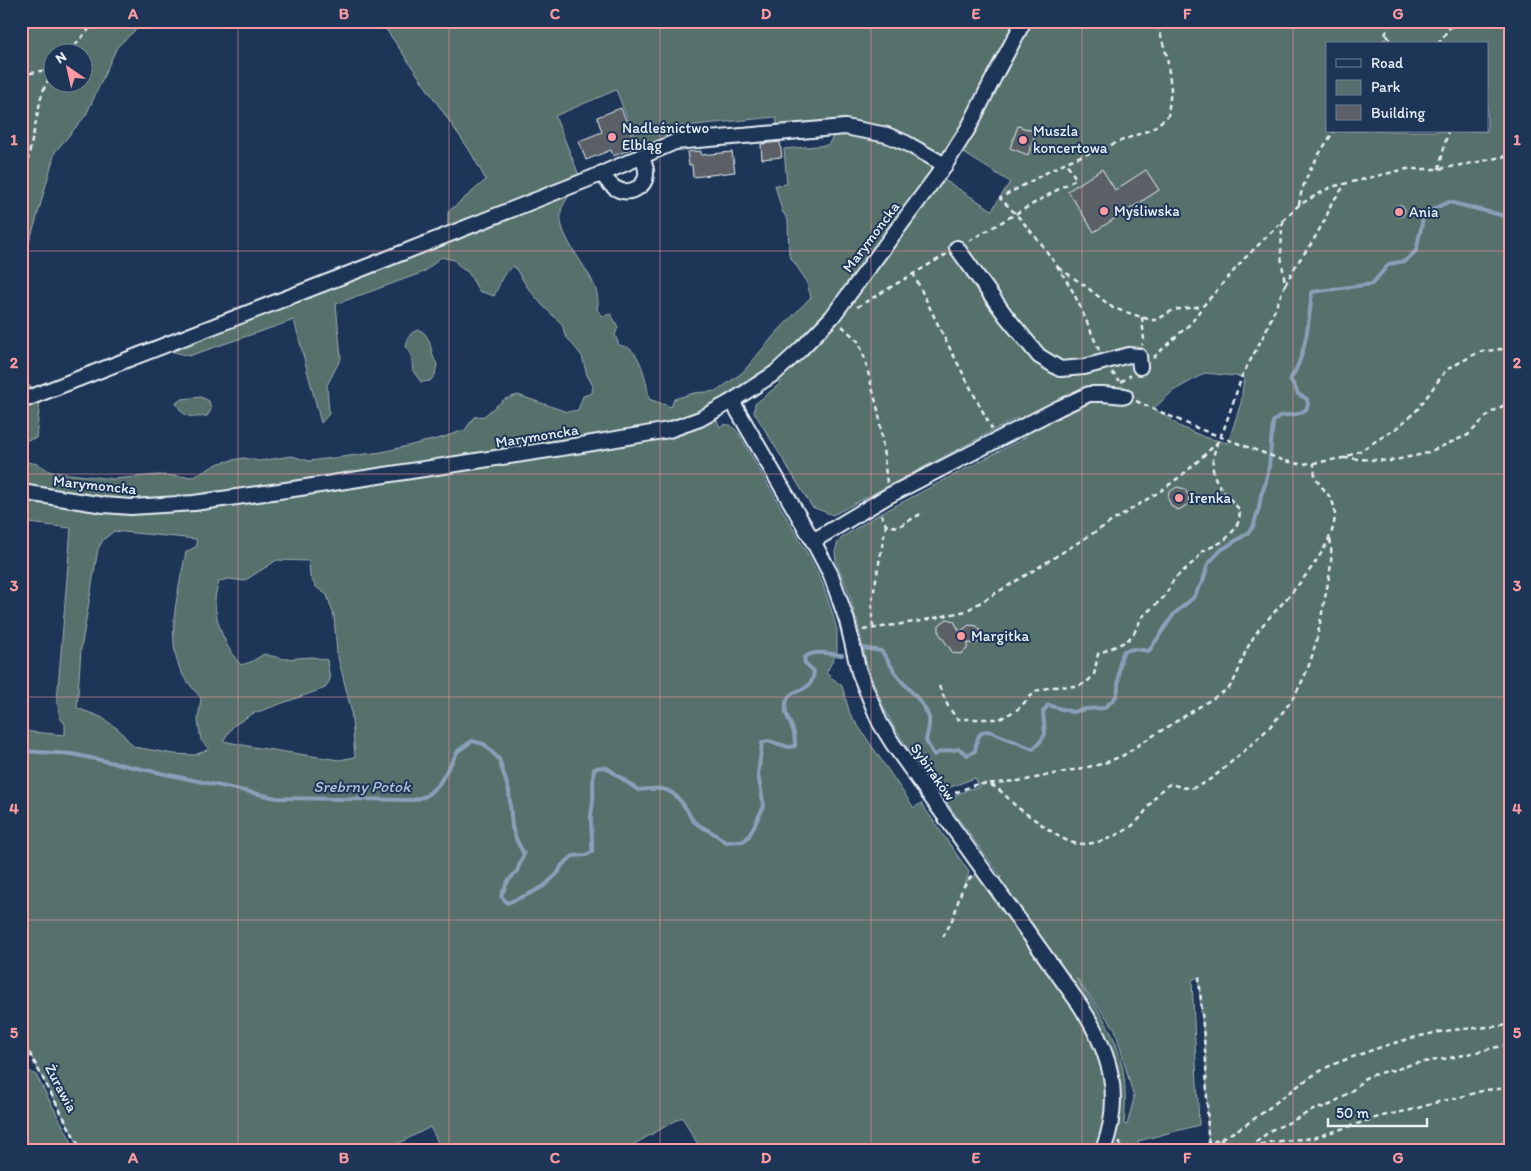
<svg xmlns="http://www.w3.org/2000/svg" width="1531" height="1171" viewBox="0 0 1531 1171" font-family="Itim,sans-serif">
  <rect width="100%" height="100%" fill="#1d3557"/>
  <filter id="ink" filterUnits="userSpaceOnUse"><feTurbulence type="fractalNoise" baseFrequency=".02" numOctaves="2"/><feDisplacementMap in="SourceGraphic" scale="10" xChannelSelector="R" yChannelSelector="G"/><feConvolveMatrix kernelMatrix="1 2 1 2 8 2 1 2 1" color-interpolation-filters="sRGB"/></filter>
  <g filter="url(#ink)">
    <!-- green -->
    <g fill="#566f6c" stroke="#9fb0b2" fill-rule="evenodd">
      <path d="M21,21H145L117,47L86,115L55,152L35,224L21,265ZM52,52H82V82H52Z"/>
      <path d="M379,21H1510V1150H1204L1210,1148L1208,1138L1206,1062L1198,977L1192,980L1199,1125L1138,1141L1139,1150H1114L1112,1144L1117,1120L1119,1085L1115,1062L1108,1041L1086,1003L998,880L1001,877L945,800L969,789L980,787L975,778L940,791L915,759L892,724L883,705L868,669L857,621L848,591L836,561L835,552L838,542L844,536L876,516L1026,437L1017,418L833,515L812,507L754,412L755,404L781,383L775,373L713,412L720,427C729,421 734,427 739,434L811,560L822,582L832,612L837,630V653L826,673L842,686L850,714L914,808L921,803L969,872L966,882L978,873L1075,1010L1084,1023L1102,1062L1107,1095L1105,1120L1096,1150H701L682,1117L624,1150H442L430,1127L386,1150H81L21,1037V731L65,735V724L60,718L57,701L71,528L21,522V461L38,464L51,472L113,479L158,475L194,477L219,463L243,458L259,461L292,456L309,461L382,452L441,438L465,430L474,417L484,416L505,399L518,395L567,412L578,410L583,396L592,393L593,386L587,375L582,356L565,335L562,324L543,306L528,288L514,266C499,276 502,282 494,296L479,291L468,272L461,268L454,260L441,257L424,272L336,304L341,358L327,385L329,414L321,423L294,320L189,356L159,348L448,235V212L486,180L470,151L388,32ZM1327,44H1487V131H1327ZM616,90L640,150L675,134L674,127L776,117L778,133L839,127L828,145L784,149L787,184L775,185L782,211L788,220L789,255L806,280L811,297L776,333L743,372L717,391L694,393L674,399L671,407L649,399C647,385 642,354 627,347C624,346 621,346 619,345L615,335L618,327L611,314L603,316L597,310C606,278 556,245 561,211C562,206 566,201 568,197L564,189L594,177L591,170L579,175L555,116ZM956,148L1010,182L992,210L938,176ZM1205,373L1244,377L1241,403L1228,443L1204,437L1179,426L1165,415L1153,409L1173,391ZM114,531L196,539L197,546L186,552C179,589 163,642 184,677C189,684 195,691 201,698L198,720L201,740L209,749L195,755L174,754L134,747L118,729L101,717L77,708L81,649L98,549L103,540ZM277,560L309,561L310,577L316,587L327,595L334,616L337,653L351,709L355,757L339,760L253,747L223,741L233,726L252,714L325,688L330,680L327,660L312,657L284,659L264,654L251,662L241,665C226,649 215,622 215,600C215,594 218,587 219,581L229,579L244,581ZM1076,978L1115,1029L1134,1098L1127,1125L1124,1124C1128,1080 1123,1047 1098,1010C1091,1000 1082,989 1076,978Z"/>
      <path d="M420,330C433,337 429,353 437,364L435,375L430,381L421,382L413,371L411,354L406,347C408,337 410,331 420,330Z"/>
      <polygon points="21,380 41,393 36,438 21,441"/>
      <path d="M201,397L209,401L211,410L207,416C191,418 184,418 176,403L182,399Z"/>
      <polygon points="21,1048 24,1054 23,1063 27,1070 36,1075 76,1150 21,1150"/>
    </g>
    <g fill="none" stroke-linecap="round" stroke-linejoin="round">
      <!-- stream -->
      <g stroke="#89a0b9" stroke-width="4">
        <path d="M863,648L881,651C887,658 891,666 896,674C906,688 924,701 929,718C930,726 927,734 926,741L934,755L940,752L959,749L968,755L975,751C977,741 977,731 989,731L1033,749L1041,741L1045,734L1043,712L1048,705L1072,712L1086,709L1104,708C1108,704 1116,699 1117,694C1120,681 1117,661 1124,651L1134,649L1149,651L1174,614L1193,598L1203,581L1208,564L1221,550L1248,533L1253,527L1259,508L1261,495L1265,485L1269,467L1273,422L1280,416L1297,414L1306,410L1308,404L1307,399L1298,394L1294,385L1290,380C1306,357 1309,320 1312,292L1372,284L1389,264L1405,261L1416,251L1423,219L1435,208L1449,202L1505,216L1510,213"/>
        <path d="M21,751L72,754L277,798L414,800L426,796L439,784L458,751L472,741L484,744L499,759L509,791L512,827L517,841L524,854L517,871L508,881L501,896L507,903L527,895L544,886L558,873L562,865L573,856L586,855L592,852C593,841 591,831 591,820C590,814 593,807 593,801C594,790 592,782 594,769L601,767L607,768L638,790C665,787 672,787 687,810C690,815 691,820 696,823C706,830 716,833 725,842L744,841L749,836L764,806L758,775L762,743L768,741L789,747L795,746C795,741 795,735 793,730C790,721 784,714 786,704C789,684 812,698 814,671L805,663L804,658C814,649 829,654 842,655"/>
      </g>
    </g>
    <!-- building -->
    <g fill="#5a6066" stroke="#e8f1f8">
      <polygon points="621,108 637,147 613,156 611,150 586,160 579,141 602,132 597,117"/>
      <polygon points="1018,126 1036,132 1028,155 1010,148"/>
      <polygon points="780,142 782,157 762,159 761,144"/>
      <polygon points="701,151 701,155 732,152 735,172 693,177 692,165 689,165 687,152"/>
      <polygon points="1102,169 1115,190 1146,170 1159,190 1094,232 1068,191"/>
      <circle cx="1399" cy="211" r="6"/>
      <polygon points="1177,487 1185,489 1189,497 1188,504 1179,510 1172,507 1168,499 1169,492"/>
      <polygon points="947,619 954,621 960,632 969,625 977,626 982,633 981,639 976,644 968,643 967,649 961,654 953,653 939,633 939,625"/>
    </g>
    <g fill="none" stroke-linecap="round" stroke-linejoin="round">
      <defs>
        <g id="minor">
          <path d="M602,173C606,180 611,187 619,190C629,194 645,188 646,175C647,169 644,162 641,156"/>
          <polyline points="957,248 1006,316 1039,356 1060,369 1084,367 1129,355 1139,356 1140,367"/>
          <polyline points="21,401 374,264 594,177 675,142 845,127 887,135 906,143 945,165"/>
          <path d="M732,401L813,541L831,575L847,621L859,672L880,723L893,744L1080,1005C1110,1052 1124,1095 1103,1150"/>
          <polyline points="21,492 104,505 131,507 194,503 300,488 581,445 669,430 700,419 732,401 775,373 801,349 832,317 945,165 969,127 995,75 1024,21"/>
          <polyline points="813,541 888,496 1059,408 1089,394 1103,394 1125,396"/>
        </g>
      </defs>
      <!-- minor casing -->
      <use href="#minor" stroke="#e8f1f8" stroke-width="18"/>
      <!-- path -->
      <g stroke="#e8f1f8" stroke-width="2.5" stroke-dasharray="5 4" stroke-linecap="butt">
        <polyline points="1387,35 1392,44"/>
        <polyline points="1384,44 1388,21"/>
        <polyline points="1438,44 1450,27 1461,21"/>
        <polyline points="69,52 96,21"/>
        <polyline points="21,75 52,69"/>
        <polyline points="1439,169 1448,131"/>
        <polyline points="21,178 27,164 42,93 52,72"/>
        <path d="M1299,205C1302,178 1319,154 1334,131"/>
        <polyline points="969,241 1076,179 1066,162"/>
        <polyline points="1059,268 1084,285 1113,308 1151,320 1157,320 1173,310 1203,306"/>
        <polyline points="913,273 945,339 992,429"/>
        <polyline points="1285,285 1296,265 1311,244 1326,218 1331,204 1345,185"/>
        <polyline points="857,307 947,254"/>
        <polyline points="1142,317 1144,340 1142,345"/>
        <polyline points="842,326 858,341 863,353 879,414 887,483"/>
        <path d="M1099,350C1090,330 1082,309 1072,290C1054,258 1026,223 1000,198L1066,162L1152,129L1168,116L1171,89L1167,56L1156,21"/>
        <polyline points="1153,358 1192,322 1203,306 1245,258 1299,205 1331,187 1406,169 1439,169 1478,162 1510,155"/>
        <polyline points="1112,372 1119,381"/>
        <polyline points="1121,382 1131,375"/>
        <polyline points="1136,401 1197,428 1285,461 1299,464 1314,463 1343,458 1360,451 1397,428 1418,409 1446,370 1479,352 1510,348"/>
        <polyline points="1344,458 1390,461 1424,454 1468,435 1490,413 1510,402"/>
        <polyline points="881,514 886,525 898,527 924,512"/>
        <polyline points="873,627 872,618 872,601 886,525"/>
        <polyline points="863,630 921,621 966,611 1031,572 1162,490 1186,472 1217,443 1224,429 1242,376 1265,333 1285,285 1281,255 1282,226 1284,220"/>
        <path d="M939,686L948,706L957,719H1000L1018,709L1036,691L1051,687L1078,686L1086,683L1094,675L1098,654L1127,641L1134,633L1142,617L1165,596L1174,579L1197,559L1201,552L1224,541L1234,530L1239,521L1240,510C1220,488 1205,476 1217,444"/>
        <path d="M991,785C1001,789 1009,800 1017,807C1026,814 1036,820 1045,827C1052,832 1060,838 1068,841C1085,849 1111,839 1126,830C1146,819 1152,793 1170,784C1176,785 1182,788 1188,788C1203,789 1225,767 1236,758C1263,735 1290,710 1304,677C1315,654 1319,627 1324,603C1328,581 1334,561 1330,539"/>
        <path d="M947,796L974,785L1026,780L1102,764L1124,755L1143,742L1228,689C1237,679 1240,665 1245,653C1249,644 1254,636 1260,628C1282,603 1343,543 1334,507C1332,496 1321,488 1316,478C1314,473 1314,468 1314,463"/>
        <path d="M943,937C947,930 951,923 954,915C959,901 960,887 972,876"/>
        <path d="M1199,977L1206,1062L1208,1138L1209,1143C1253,1128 1284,1091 1324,1069C1337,1062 1351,1058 1364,1053C1386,1045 1410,1038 1434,1033C1458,1028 1485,1028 1510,1025"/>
        <polyline points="21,1037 81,1150"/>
        <polyline points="21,1069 25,1067"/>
        <polyline points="21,1137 30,1150"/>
        <polyline points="1220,1139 1237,1150"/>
        <polyline points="1120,1141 1120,1150"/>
        <polyline points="1249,1148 1271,1130 1286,1124 1313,1110 1330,1105 1354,1089 1365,1078 1373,1075 1386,1071 1395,1070 1412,1064 1455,1057 1510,1044"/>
        <polyline points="1243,1150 1269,1142 1313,1138 1382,1116 1411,1110 1438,1102 1461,1097 1485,1090 1510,1088"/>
      </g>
      <!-- minor -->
      <use href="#minor" stroke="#1d3557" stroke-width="14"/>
    </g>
  </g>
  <!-- grid -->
  <path fill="none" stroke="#ff9aa2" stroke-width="1" stroke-opacity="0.55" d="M238,21V1150M449,21V1150M660,21V1150M871,21V1150M1082,21V1150M1293,21V1150M21,251H1510M21,474H1510M21,697H1510M21,920H1510"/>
  <!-- markers -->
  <g fill="#ff9aa2" stroke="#1d3557" stroke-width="2">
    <circle cx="612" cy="137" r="5"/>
    <circle cx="1023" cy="140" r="5"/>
    <circle cx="1104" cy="211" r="5"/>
    <circle cx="1399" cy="212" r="5"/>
    <circle cx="1179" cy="498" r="5"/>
    <circle cx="961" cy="636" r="5"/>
  </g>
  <g text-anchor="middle" stroke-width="4" stroke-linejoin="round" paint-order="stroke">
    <!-- poi labels -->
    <g font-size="15" fill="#e8f1f8" stroke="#1d3557" text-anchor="start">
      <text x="622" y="133">Nadleśnictwo<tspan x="622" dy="17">Elbląg</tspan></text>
      <text x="1033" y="136">Muszla<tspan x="1033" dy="17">koncertowa</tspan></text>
      <text x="1114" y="216">Myśliwska</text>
      <text x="1409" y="217">Ania</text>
      <text x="1189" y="503">Irenka</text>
      <text x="971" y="641">Margitka</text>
    </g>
    <!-- street labels -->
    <g font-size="15" fill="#e8f1f8" stroke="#1d3557">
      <text transform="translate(871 237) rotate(-53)" y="5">Marymoncka</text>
      <text transform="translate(537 436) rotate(-9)" y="5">Marymoncka</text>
      <text transform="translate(95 485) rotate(6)" y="5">Marymoncka</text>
      <text transform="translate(933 772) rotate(55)" y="5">Sybiraków</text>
      <text transform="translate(61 1088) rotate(62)" y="5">Żurawia</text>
    </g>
    <!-- water labels -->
    <g font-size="16" font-style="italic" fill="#b0c2d3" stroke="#1d3557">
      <text x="362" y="792">Srebrny Potok</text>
    </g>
  </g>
  <!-- margin -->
  <rect width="1531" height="1171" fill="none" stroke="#1d3557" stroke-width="55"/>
  <!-- legend -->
  <rect x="1326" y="42" width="162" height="90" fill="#1d3557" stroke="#6e8097"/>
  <rect x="1336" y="59" width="25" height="8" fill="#1d3557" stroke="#6e8097"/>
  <text x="1371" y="68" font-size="15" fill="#e8f1f8">Road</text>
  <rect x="1336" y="80" width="25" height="15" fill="#566f6c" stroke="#6e8097"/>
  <text x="1371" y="92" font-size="15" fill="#e8f1f8">Park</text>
  <rect x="1336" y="105" width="25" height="15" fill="#5a6066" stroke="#6e8097"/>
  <text x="1371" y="118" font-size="15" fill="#e8f1f8">Building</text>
  <!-- north arrow -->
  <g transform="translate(68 68) rotate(326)"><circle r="24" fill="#1d3557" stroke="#6e8097"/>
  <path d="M0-4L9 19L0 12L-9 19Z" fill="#ff9aa2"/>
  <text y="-8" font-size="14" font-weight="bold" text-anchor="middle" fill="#e8f1f8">N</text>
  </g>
  <!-- scale -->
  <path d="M1328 1118v8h99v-8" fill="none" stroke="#e8f1f8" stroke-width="2.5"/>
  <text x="1336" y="1118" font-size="15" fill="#e8f1f8" stroke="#1d3557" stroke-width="4" paint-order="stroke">50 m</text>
  <rect x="28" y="28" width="1476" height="1116" fill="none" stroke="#ff9aa2" stroke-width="2"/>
  <g font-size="16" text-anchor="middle" font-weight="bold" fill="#ff9aa2">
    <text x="133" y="19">A</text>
    <text x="344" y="19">B</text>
    <text x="555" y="19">C</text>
    <text x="766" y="19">D</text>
    <text x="976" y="19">E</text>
    <text x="1187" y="19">F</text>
    <text x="1398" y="19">G</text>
    <text x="14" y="145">1</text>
    <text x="1517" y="145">1</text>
    <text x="14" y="368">2</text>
    <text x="1517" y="368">2</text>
    <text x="14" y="591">3</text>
    <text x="1517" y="591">3</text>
    <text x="14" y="814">4</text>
    <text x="1517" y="814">4</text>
    <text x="14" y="1038">5</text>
    <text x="1517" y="1038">5</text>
    <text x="133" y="1163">A</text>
    <text x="344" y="1163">B</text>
    <text x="555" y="1163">C</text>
    <text x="766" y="1163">D</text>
    <text x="976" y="1163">E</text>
    <text x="1187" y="1163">F</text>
    <text x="1398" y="1163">G</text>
  </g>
</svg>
